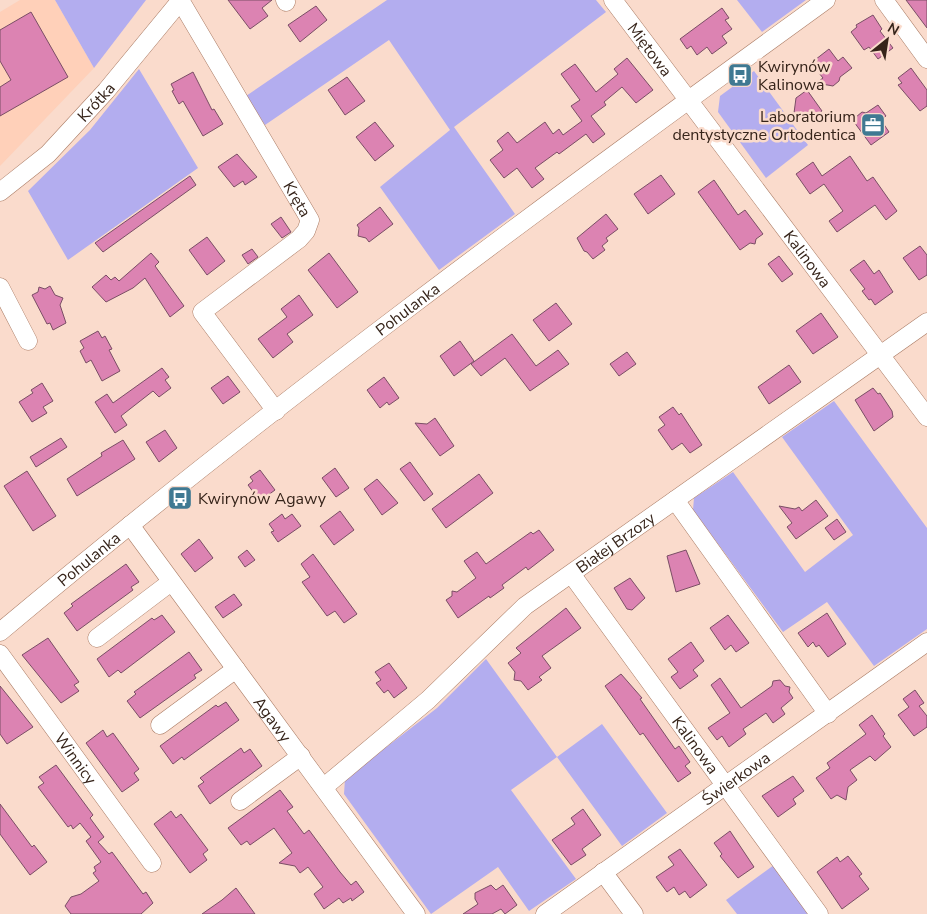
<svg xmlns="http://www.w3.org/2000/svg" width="927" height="914" viewBox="0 0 927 914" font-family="'Nunito Sans',sans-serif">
  <rect width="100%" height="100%" fill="#fadbcc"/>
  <!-- built -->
  <polygon fill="#ffd0b9" points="20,0 55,0 94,68 0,166 0,12"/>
  <!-- green -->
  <g fill="#b3adef">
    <polygon points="55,0 146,0 94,68"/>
    <polygon points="387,0 596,0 606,12 454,127 515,214 439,270 380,187 450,130 389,40 265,125 246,96"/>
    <polygon points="737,0 806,0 762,32"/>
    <polygon points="139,69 198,168 68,260 28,191 90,130"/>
    <polygon points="754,71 808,145 766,178 718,112 720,96"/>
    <polygon points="834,401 927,528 927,629 874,666 827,602 783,632 693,510 694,498 733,472 805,572 853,535 782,437"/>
    <polygon points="486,659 557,757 602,724 667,813 622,846 557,757 511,790 576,879 529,911 498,867 431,914 344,794 345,779 437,708"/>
    <polygon points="774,865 810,914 737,914 726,900"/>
  </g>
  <!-- building -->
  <g fill="#dc83b2" stroke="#7a4e65">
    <polygon points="228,0 272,0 262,8 268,16 250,29"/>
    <polygon points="906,0 927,0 927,28"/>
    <polygon points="316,6 327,20 300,42 288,25"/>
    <polygon points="722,8 729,18 725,20 732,29 722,36 727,43 712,54 707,47 697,55 691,46 687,49 680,39"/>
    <polygon points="31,12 68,77 0,116 0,87 11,80 0,61 0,30"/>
    <polygon points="873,15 882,29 880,31 893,48 878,59 869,47 864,50 851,32 857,27 856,25"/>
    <polygon points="829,49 838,61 843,57 852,68 840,77 839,81 833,86 816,83 823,78 811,63"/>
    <polygon points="627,58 653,90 636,103 622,87 604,102 606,105 591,116 605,134 593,143 586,134 559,154 557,152 535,168 544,179 532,188 517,168 504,178 490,160 503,150 497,141 508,132 517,143 545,122 553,134 559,129 563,135 582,121 571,106 580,100 561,74 575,64 596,92 618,74 614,69"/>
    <polygon points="911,68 927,90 927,106 920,111 898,85 902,83 898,78"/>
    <polygon points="193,72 212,110 214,109 223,124 203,136 183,101 179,104 172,91 174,90 171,84"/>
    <polygon points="347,77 365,101 345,115 328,90"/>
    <polygon points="807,90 822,111 807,122 801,114 794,113 796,98"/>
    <polygon points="878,105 886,116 881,120 889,132 871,145 854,122 856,117 862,112 866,113"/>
    <polygon points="375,122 394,146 375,161 356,137"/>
    <polygon points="237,154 257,177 245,185 243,181 234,187 218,167"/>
    <polygon points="850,156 867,181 873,177 897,211 886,220 875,205 837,232 829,221 843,211 824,184 810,194 796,174 813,162 822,176"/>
    <polygon points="661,175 675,194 648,214 634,194"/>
    <polygon points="190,176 196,185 103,252 95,243"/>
    <polygon points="714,180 738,215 745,210 763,234 756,239 755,244 750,243 740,250 698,192"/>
    <polygon points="380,207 393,224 369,242 366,238 358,236 359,228 357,225"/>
    <polygon points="606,214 618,229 606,238 608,241 602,246 605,250 593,259 587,252 584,251 577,238"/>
    <polygon points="281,217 291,232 282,238 271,224"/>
    <polygon points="207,237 225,261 207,275 189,250"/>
    <polygon points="920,246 927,255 927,275 919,280 903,258"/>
    <polygon points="252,249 258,257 248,264 242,255"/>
    <polygon points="151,253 159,262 155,266 184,306 170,317 145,278 133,288 106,302 92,287 106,275 111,280 115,277 119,281"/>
    <polygon points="329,253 358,292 337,308 308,270"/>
    <polygon points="779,256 793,274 782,282 768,264"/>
    <polygon points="864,260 874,274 879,270 893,292 875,305 871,299 869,300 862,291 865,289 850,270"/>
    <polygon points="50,286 55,295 63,298 60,305 66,323 53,330 50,323 47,324 32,295 38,292 39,287 45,289"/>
    <polygon points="299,295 313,315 287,334 293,342 273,358 258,339 287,317 281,309"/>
    <polygon points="556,303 572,324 549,341 533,320"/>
    <polygon points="821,313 838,337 813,354 796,331"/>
    <polygon points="98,331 102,338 105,336 112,349 109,350 120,371 102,381 91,360 86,363 80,351 84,348 80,341"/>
    <polygon points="512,334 536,366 558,350 569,364 530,391 505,358 481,376 471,364"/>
    <polygon points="460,341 474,361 454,376 440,356"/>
    <polygon points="627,352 636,364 619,376 610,364"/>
    <polygon points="789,365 801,382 769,404 758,387"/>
    <polygon points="162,368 169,377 165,380 171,388 159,397 153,391 121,416 127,425 115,433 95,402 107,394 113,403"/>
    <polygon points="228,376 240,392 223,404 211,388"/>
    <polygon points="384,377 399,398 389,405 387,402 380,408 367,390"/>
    <polygon points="42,383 53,401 43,407 47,413 32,422 19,402 33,393 31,390"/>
    <polygon points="873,388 878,394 880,393 892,411 893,417 874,431 855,400"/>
    <polygon points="673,407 679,415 681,413 702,445 690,453 682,443 672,450 658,430 665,425 659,417"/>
    <polygon points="435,418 454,446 440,456 415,423 427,424"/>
    <polygon points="165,430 177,448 159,462 146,442"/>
    <polygon points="61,438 67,447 36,467 30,457"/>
    <polygon points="123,440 135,459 77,496 67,479 102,456 101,453"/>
    <polygon points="410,462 433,494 424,501 400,469"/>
    <polygon points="335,468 349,488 336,497 322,478"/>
    <polygon points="260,470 275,490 260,501 248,485 253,481 250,477"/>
    <polygon points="27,471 56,516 33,531 4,486"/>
    <polygon points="479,474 493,493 446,528 432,509"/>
    <polygon points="377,479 398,503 382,515 364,489"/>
    <polygon points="816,500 828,516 796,539 787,527 792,523 779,506 795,509 799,507 802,511"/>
    <polygon points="340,511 354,530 334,545 320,526"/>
    <polygon points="282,514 285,519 292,514 301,526 278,542 271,532 274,531 269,524"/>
    <polygon points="837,519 846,532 834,540 825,528"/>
    <polygon points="539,530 554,550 528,570 526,567 502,585 504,588 490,598 489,596 458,618 446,600 452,596 452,591 457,592 476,578 464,561 477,552 486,564 531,532 533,534"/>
    <polygon points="199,539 213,558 195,572 181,554"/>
    <polygon points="247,550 255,560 245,567 238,557"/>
    <polygon points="686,550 700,584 676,592 667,556"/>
    <polygon points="313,554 357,614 344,623 335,611 327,616 302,582 310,577 301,564"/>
    <polygon points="126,564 139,582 131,587 133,590 77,631 64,613 73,606 71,604"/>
    <polygon points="630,578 645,598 632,610 627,609 614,588"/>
    <polygon points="234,594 242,605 223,618 215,607"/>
    <polygon points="566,608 581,628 542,656 551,668 539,677 542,680 528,690 521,681 514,680 515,672 508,663 521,653 516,648"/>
    <polygon points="827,613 846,644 828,657 819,645 816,647 813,642 808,647 798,633"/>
    <polygon points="162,615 175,632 121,673 118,670 109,677 97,659 152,618 154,620"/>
    <polygon points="728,615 749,643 736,652 731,645 725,650 710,628"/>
    <polygon points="48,638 79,682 74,685 79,691 61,703 22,655"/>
    <polygon points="691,642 704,661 693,670 698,676 680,689 671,677 678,672 668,659"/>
    <polygon points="189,652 202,670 194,675 196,678 140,718 127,701 136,694 134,692"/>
    <polygon points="389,663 407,688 394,698 388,690 384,693 376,683 381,680 375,672"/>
    <polygon points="621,674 642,698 640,699 675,749 679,746 690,762 685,766 691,773 678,782 643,733 640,735 605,686"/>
    <polygon points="720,678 741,708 772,686 773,681 780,680 785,686 790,687 789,692 793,698 781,708 785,714 773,723 766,713 743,729 746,734 729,747 722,736 717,740 708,728 730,713 711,685"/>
    <polygon points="0,686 33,727 7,744 0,734"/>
    <polygon points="915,690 924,703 919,706 927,716 927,727 914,736 898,715 909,707 903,699"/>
    <polygon points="226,702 239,720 184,760 182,757 173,764 160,746 216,705 218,707"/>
    <polygon points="872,715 885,734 883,736 891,747 875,761 870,756 850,770 857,780 848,787 846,800 837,795 831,799 816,778 830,768 827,763 866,734 859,725"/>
    <polygon points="103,730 107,737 113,733 139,769 134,773 139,780 122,792 86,743"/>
    <polygon points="241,748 244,753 250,749 262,766 210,804 198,786 204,782 200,778"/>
    <polygon points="56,765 93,815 90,818 104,837 98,842 109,854 112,852 143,894 146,892 153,903 141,914 71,914 65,906 71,897 81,894 99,881 93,873 96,871 94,867 101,862 86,841 91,837 80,823 73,829 71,825 68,827 38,787 44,783 39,777"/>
    <polygon points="793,776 804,791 793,799 796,804 778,817 762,796"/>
    <polygon points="280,790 293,807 287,811 304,834 309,830 340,872 351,885 356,881 364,892 352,901 351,898 343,903 339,898 324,909 314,894 323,887 308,867 300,873 295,866 279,863 292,853 274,828 250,845 247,841 241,845 228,828"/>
    <polygon points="0,804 32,847 34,845 47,862 30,875 0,834"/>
    <polygon points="583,809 601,835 582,849 586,855 571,865 552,840 575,824 571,818"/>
    <polygon points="171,811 176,818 181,814 208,850 203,854 207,860 190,873 154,824"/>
    <polygon points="730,831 754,867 738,878 720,856 722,854 714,843"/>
    <polygon points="680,849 707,885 690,898 685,891 679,895 674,887 667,892 656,877 674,865 668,857"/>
    <polygon points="848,856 862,874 859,876 869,889 842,909 817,872 837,857 840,862"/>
    <polygon points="491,885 496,890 503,885 517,905 505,914 501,909 492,914 463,914 478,904 475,899 475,893"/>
    <polygon points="236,888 255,914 202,914 222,900"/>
  </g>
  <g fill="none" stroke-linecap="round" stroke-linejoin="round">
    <defs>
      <g id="minor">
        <path id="s1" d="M180,0L310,220L306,231L299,239L202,312L276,411"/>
        <polyline points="285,0 286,2"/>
        <path id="s2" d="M613,0L927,417"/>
        <polyline points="884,0 927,59"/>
        <path id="s3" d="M0,192L48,154L106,91L181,0"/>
        <polyline points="0,287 28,341"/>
        <polyline points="675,500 828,714"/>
        <path id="s4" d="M130,525L416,914"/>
        <path id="s5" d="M572,575L819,914"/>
        <path id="s6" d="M0,632C266,409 546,203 826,0"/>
        <polyline points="97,638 171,582"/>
        <path id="s7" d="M0,654L152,863"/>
        <polyline points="160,725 236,669"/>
        <path id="s8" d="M324,787L428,700L525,606L927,322"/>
        <polyline points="240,801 301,756"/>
        <polyline points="603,872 634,914"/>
        <path id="s9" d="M545,914L927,642"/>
      </g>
    </defs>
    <!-- minor casing -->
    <use href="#minor" stroke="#ab7d66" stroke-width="19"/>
    <!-- minor -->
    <use href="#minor" stroke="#fff" stroke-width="18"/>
  </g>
  <!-- icons -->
  <defs>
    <symbol id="bus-square" viewBox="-11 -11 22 22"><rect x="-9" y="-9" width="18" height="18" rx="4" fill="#3f7992" stroke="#fadbcc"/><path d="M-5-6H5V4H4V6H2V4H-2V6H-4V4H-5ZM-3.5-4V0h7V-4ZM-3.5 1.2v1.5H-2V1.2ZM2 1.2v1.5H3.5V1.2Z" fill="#fff"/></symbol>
    <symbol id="office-square" viewBox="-11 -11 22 22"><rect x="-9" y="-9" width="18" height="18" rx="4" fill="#3f7992" stroke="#fadbcc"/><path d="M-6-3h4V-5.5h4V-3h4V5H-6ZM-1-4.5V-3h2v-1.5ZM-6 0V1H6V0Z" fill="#fff"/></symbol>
  </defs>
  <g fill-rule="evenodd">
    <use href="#bus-square" x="726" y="61" width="28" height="28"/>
    <use href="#office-square" x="859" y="111" width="28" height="28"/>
    <use href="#bus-square" x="166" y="484" width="28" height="28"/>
  </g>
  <g text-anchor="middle" stroke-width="5" stroke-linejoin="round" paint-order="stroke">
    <!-- street labels -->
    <g font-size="16" fill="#36241a" stroke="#fadbcc">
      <text dy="6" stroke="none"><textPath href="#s2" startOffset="62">Miętowa</textPath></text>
      <text dy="6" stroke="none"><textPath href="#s3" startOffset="132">Krótka</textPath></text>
      <text dy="6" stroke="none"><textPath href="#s1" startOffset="231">Kręta</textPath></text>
      <text dy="6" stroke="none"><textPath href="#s2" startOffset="324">Kalinowa</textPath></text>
      <text dy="6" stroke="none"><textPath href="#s6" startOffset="520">Pohulanka</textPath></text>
      <text dy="6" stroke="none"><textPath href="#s8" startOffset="381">Białej Brzozy</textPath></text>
      <text dy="6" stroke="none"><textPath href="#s6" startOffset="115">Pohulanka</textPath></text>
      <text dy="6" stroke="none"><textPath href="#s4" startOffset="241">Agawy</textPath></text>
      <text dy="6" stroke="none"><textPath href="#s5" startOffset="210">Kalinowa</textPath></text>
      <text dy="6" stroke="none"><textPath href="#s7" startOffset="129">Winnicy</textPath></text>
      <text dy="6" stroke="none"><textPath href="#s9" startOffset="234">Świerkowa</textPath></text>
    </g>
    <!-- poi labels -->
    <g font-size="16" fill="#36241a" stroke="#fadbcc" text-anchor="start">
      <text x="758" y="72">Kwirynów<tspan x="758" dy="18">Kalinowa</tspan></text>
      <text x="856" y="122" text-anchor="end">Laboratorium<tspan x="856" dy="18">dentystyczne Ortodentica</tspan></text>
      <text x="198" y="504">Kwirynów Agawy</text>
    </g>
  </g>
  <!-- north arrow -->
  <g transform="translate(887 40) rotate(30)" stroke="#fadbcc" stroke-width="4" paint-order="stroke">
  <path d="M0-4L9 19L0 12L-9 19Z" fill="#36241a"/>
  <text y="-8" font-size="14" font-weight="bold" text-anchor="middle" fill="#36241a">N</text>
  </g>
</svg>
